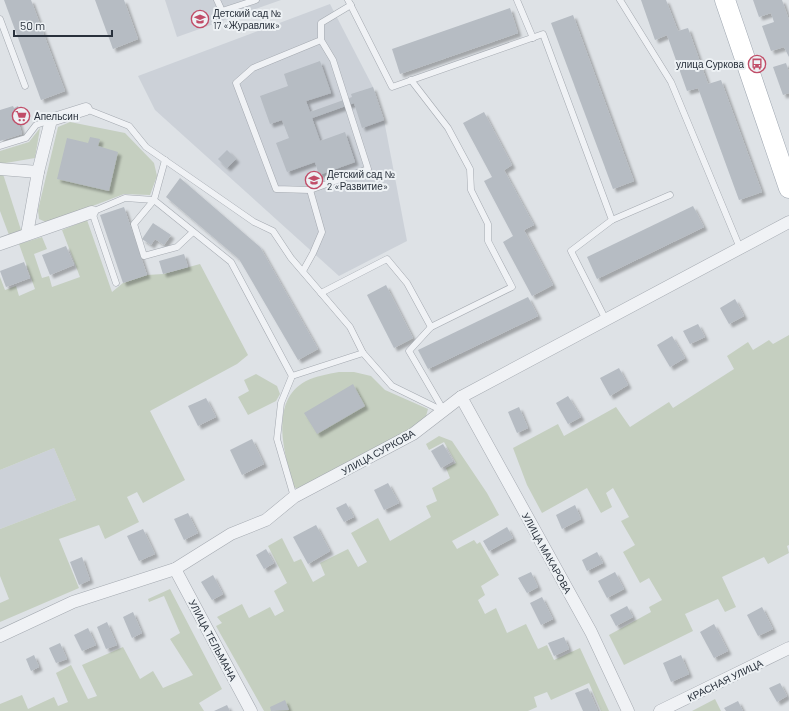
<svg xmlns="http://www.w3.org/2000/svg" width="789" height="711" viewBox="0 0 789 711" font-family="Barlow,sans-serif">
  <defs>
    <filter id="shadow"><feDropShadow dx="3.5" dy="3.5" stdDeviation="1" flood-color="#0004"/></filter>
  </defs>
  <rect width="100%" height="100%" fill="#dee2e6"/>
  <!-- built -->
  <g fill="#ccd1d8">
    <polygon points="165,0 281,0 177,37"/>
    <polygon points="330,4 373,87 384,120 407,241 339,276 155,110 138,76"/>
    <polygon points="54,448 76,500 0,529 0,470"/>
  </g>
  <!-- green -->
  <g fill="#c5cfc0">
    <polygon points="70,122 125,133 154,163 157,176 150,195 124,194 48,223 39,219 38,210 58,127"/>
    <polygon points="40,128 35,158 0,164 0,151 29,142"/>
    <polygon points="3,174 21,230 9,235 0,211 0,175"/>
    <polygon points="87,220 112,292 123,283 147,275 163,274 200,264 248,355 237,364 150,411 185,480 143,503 137,492 127,497 139,522 105,539 99,525 59,539 79,588 0,622 0,603 9,599 0,576 0,529 76,500 54,448 0,470 0,277 5,290 16,286 19,296 35,289 19,244 42,237 47,249 34,254 42,278 49,276 52,287 80,277 62,230"/>
    <polygon points="789,335 789,545 787,546 789,553 768,564 764,557 722,577 736,607 725,612 718,599 685,614 693,631 624,665 609,635 651,612 649,607 662,600 649,578 640,583 623,552 635,545 621,521 629,517 613,488 606,493 612,507 601,513 587,488 542,513 527,485 513,448 558,424 564,436 616,407 630,427 669,402 673,408 734,369 727,356 748,342 753,350 769,340 773,344"/>
    <path d="M339,372H354L371,376L385,390L428,409L425,420L413,428L300,490L294,487C285,456 268,401 306,381C316,376 328,374 339,372Z"/>
    <polygon points="256,374 277,386 280,394 276,401 248,415 238,397 249,391 244,380"/>
    <polygon points="439,436 452,441 487,493 499,515 452,541 457,549 474,540 477,544 480,542 499,575 481,586 485,595 478,600 485,614 496,608 507,633 526,624 538,649 547,645 554,660 580,648 609,711 601,711 589,683 551,700 547,692 534,697 537,707 528,711 264,711 216,626 222,623 217,617 242,604 249,618 270,607 275,616 284,611 274,591 287,583 268,546 282,538 294,562 301,559 313,582 325,575 320,563 348,549 358,567 367,562 351,533 378,518 390,541 431,517 426,506 437,501 432,488 450,478 446,468 456,463 444,442 429,450 426,444"/>
    <polygon points="170,589 222,689 199,703 204,711 0,711 0,704 22,695 28,709 54,697 58,706 68,702 56,673 71,665 88,699 97,696 82,665 123,647 140,679 153,671 163,688 193,675 170,639 180,633 164,596 149,602 148,599"/>
    <polygon points="715,699 721,711 692,711"/>
  </g>
  <!-- building -->
  <g fill="#b6bcc3" filter="url(#shadow)">
    <polygon points="4,0 31,0 65,91 41,100"/>
    <polygon points="95,0 124,0 138,39 113,49"/>
    <polygon points="641,0 666,0 678,31 688,28 708,84 721,80 762,192 739,200 698,88 687,91 667,35 655,40"/>
    <polygon points="753,0 782,0 789,20 789,57 784,47 771,51 762,26 774,22 771,13 759,17"/>
    <polygon points="510,8 518,33 400,74 392,49"/>
    <polygon points="573,15 634,181 613,189 551,23"/>
    <polygon points="320,61 331,93 306,101 310,112 352,97 351,94 373,87 384,120 362,128 354,103 312,118 320,141 345,132 355,162 319,175 315,162 287,172 276,143 289,138 282,120 270,124 260,96 288,86 284,74"/>
    <polygon points="786,63 789,72 789,93 783,95 773,67"/>
    <polygon points="13,106 14,108 18,106 21,116 22,119 18,120 22,134 0,141 0,110"/>
    <polygon points="484,112 512,165 504,170 534,225 524,230 553,285 532,296 503,242 513,236 484,181 492,177 463,123"/>
    <polygon points="90,137 100,139 98,146 118,152 109,191 57,179 67,138 88,143"/>
    <polygon points="227,150 236,159 227,168 218,159"/>
    <polygon points="180,178 260,247 318,349 298,360 239,259 166,197"/>
    <polygon points="693,206 704,227 597,279 587,257"/>
    <polygon points="124,207 147,275 123,283 100,215"/>
    <polygon points="153,223 171,235 164,245 155,239 151,245 142,239"/>
    <polygon points="66,246 74,265 50,275 42,255"/>
    <polygon points="184,254 188,267 163,274 159,261"/>
    <polygon points="24,262 30,278 6,287 0,271"/>
    <polygon points="386,285 413,338 394,348 367,295"/>
    <polygon points="528,297 538,316 428,369 418,350"/>
    <polygon points="735,299 744,316 729,324 720,308"/>
    <polygon points="698,324 705,337 690,344 683,331"/>
    <polygon points="672,336 685,358 670,367 657,345"/>
    <polygon points="619,368 628,385 610,396 600,378"/>
    <polygon points="353,384 365,406 317,434 304,413"/>
    <polygon points="568,396 581,417 568,424 556,403"/>
    <polygon points="206,398 216,417 198,426 188,406"/>
    <polygon points="519,407 528,428 517,433 508,412"/>
    <polygon points="252,439 264,464 242,475 230,450"/>
    <polygon points="443,444 453,461 441,468 431,451"/>
    <polygon points="388,483 399,503 384,510 374,490"/>
    <polygon points="346,503 354,517 344,522 336,508"/>
    <polygon points="575,505 581,519 562,529 556,515"/>
    <polygon points="188,513 198,533 184,540 174,519"/>
    <polygon points="316,525 330,551 308,564 293,537"/>
    <polygon points="507,527 513,538 489,551 483,541"/>
    <polygon points="143,529 155,554 139,561 127,536"/>
    <polygon points="266,549 274,563 264,569 256,555"/>
    <polygon points="597,552 603,563 587,571 582,560"/>
    <polygon points="82,557 90,580 79,585 70,562"/>
    <polygon points="531,572 538,587 527,593 518,578"/>
    <polygon points="615,572 624,589 607,598 598,581"/>
    <polygon points="213,575 223,594 212,600 201,582"/>
    <polygon points="542,597 553,619 541,625 530,603"/>
    <polygon points="627,606 633,617 616,626 610,615"/>
    <polygon points="762,607 773,629 758,636 747,615"/>
    <polygon points="133,612 142,633 132,638 123,617"/>
    <polygon points="107,622 117,645 106,649 97,627"/>
    <polygon points="714,624 728,651 714,658 700,632"/>
    <polygon points="88,628 96,645 82,651 74,635"/>
    <polygon points="564,637 569,649 554,656 548,643"/>
    <polygon points="60,643 67,659 56,663 49,648"/>
    <polygon points="34,655 39,667 31,671 26,659"/>
    <polygon points="681,655 689,674 671,682 663,663"/>
    <polygon points="780,683 787,696 777,702 769,688"/>
    <polygon points="588,688 598,711 583,711 575,693"/>
    <polygon points="285,700 289,710 271,711 270,707"/>
    <polygon points="738,701 743,711 726,711 724,708"/>
    <polygon points="227,705 230,711 214,711"/>
  </g>
  <g fill="none" stroke-linecap="round" stroke-linejoin="round">
    <defs>
      <g id="service">
        <polyline points="217,0 222,11 256,0"/>
        <polyline points="348,0 392,87 543,34 612,220 571,251 606,320"/>
        <polyline points="517,0 533,38"/>
        <polyline points="620,0 671,82 740,248"/>
        <polyline points="0,19 25,86"/>
        <polyline points="321,40 333,60 368,169 310,190 276,189 236,83 253,68 321,40 321,23 351,5"/>
        <polyline points="411,80 448,128 470,169 471,190 488,224 488,241 512,287 431,327 409,351 444,411"/>
        <polyline points="86,109 129,126 146,147 254,222 273,231 291,258 321,293 387,259 407,283 431,327"/>
        <polyline points="0,146 26,138 36,125 51,120"/>
        <polyline points="165,160 154,200 231,262 292,376"/>
        <polyline points="154,200 134,224 144,256 177,247 193,232"/>
        <polyline points="612,220 670,195"/>
        <polyline points="303,271 313,253 322,232 310,190"/>
        <polyline points="116,283 92,212 125,198 154,200"/>
        <polyline points="321,293 350,327 363,353 392,386 443,411"/>
        <polyline points="294,497 277,439 281,403 292,376 363,353"/>
      </g>
      <g id="minor">
        <polyline points="0,169 38,172 51,120 86,109"/>
        <polyline points="27,234 38,172"/>
        <polyline points="0,244 92,212"/>
        <polyline points="461,397 591,632 628,711"/>
        <polyline points="175,569 251,711"/>
        <polyline points="0,636 73,602 175,569 231,534 266,520 294,497 413,434 461,397 789,222"/>
        <polyline points="660,711 789,648"/>
      </g>
      <polyline id="primary" points="725,0 789,188"/>
    </defs>
    <!-- service casing -->
    <use href="#service" stroke="#a4a9b0" stroke-width="7"/>
    <!-- minor casing -->
    <use href="#minor" stroke="#a4a9b0" stroke-width="13"/>
    <!-- primary casing -->
    <use href="#primary" stroke="#9fa7b1" stroke-width="21"/>
    <!-- service -->
    <use href="#service" stroke="#f0f2f5" stroke-width="6"/>
    <!-- minor -->
    <use href="#minor" stroke="#f0f2f5" stroke-width="12"/>
    <!-- primary -->
    <use href="#primary" stroke="#fff" stroke-width="20"/>
  </g>
  <!-- icons -->
  <defs>
    <symbol id="school-ring" viewBox="-11 -11 22 22"><circle r="9.5" fill="#edf1f4" stroke="#c14d68" stroke-width="1.5"/><path d="M0-5L7-2L0 1L-7-2ZM-4 1L0 2.5L4 1V4Q0 6-4 4Z" fill="#c14d68"/></symbol>
    <symbol id="bus-ring" viewBox="-11 -11 22 22"><circle r="9.5" fill="#edf1f4" stroke="#c14d68" stroke-width="1.5"/><path d="M-5-6H5V4H4V6H2V4H-2V6H-4V4H-5ZM-3.5-4V0h7V-4ZM-3.5 1.2v1.5H-2V1.2ZM2 1.2v1.5H3.5V1.2Z" fill="#c14d68"/></symbol>
    <symbol id="supermarket-ring" viewBox="-11 -11 22 22"><circle r="9.5" fill="#edf1f4" stroke="#c14d68" stroke-width="1.5"/><path d="M-6-5.5h2.5l.6 2H6L4.5 2H-2.5L-4.4-4H-6ZM-1.5 3.2a1.3 1.3 0 1 0 .1 0ZM3 3.2a1.3 1.3 0 1 0 .1 0Z" fill="#c14d68"/></symbol>
  </defs>
  <g fill-rule="evenodd">
    <use href="#school-ring" x="190" y="9" width="20" height="20"/>
    <use href="#bus-ring" x="747" y="54" width="20" height="20"/>
    <use href="#supermarket-ring" x="11" y="106" width="20" height="20"/>
    <use href="#school-ring" x="304" y="170" width="20" height="20"/>
  </g>
  <g text-anchor="middle" stroke-width="4" stroke-linejoin="round" paint-order="stroke">
    <!-- poi labels -->
    <g font-size="10" fill="#29313c" stroke="#edf1f4" text-anchor="start">
      <text x="213" y="17">Детский сад №<tspan x="213" dy="12">17 «Журавлик»</tspan></text>
      <text x="744" y="68" text-anchor="end">улица Суркова</text>
      <text x="34" y="120">Апельсин</text>
      <text x="327" y="178">Детский сад №<tspan x="327" dy="12">2 «Развитие»</tspan></text>
    </g>
    <!-- street labels -->
    <g font-size="10" fill="#29313c" stroke="#edf1f4">
      <text transform="translate(378 452) rotate(-29)" y="4">УЛИЦА СУРКОВА</text>
      <text transform="translate(547 553) rotate(61)" y="4">УЛИЦА МАКАРОВА</text>
      <text transform="translate(213 640) rotate(62)" y="4">УЛИЦА ТЕЛЬМАНА</text>
      <text transform="translate(725 680) rotate(-26)" y="4">КРАСНАЯ УЛИЦА</text>
    </g>
  </g>
  <!-- scale -->
  <path d="M14 30v6h98v-6" fill="none" stroke="#29313c" stroke-width="2"/>
  <text x="20" y="30" font-size="12" fill="#29313c" stroke="#edf1f4" stroke-width="3" paint-order="stroke">50 m</text>
</svg>
